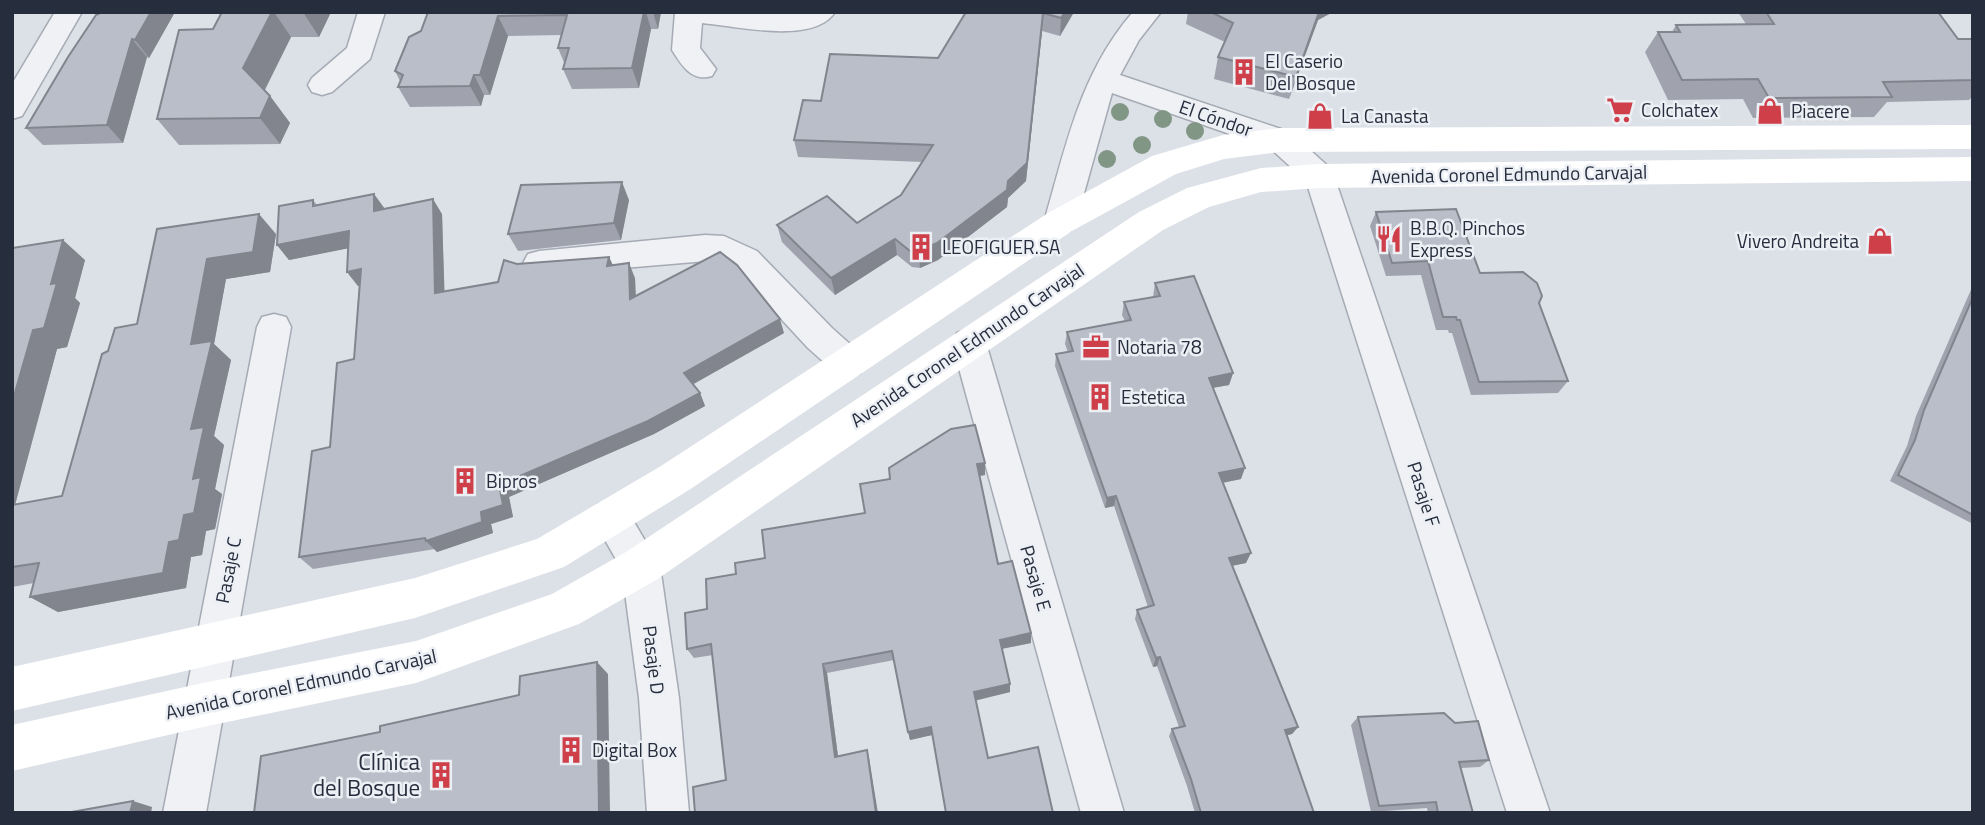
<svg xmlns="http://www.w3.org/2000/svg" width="1985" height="825" viewBox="0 0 1985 825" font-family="'Titillium Web',sans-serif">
  <rect width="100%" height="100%" fill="#dce0e7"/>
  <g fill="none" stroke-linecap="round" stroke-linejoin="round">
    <defs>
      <g id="street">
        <polygon points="55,12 82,12 22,116 12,119 12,84"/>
        <polygon points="358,12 385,12 370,59 332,92 322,95 312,92 308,85 312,78 347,48"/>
        <path d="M675,12H835C814,45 736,26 702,23L700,48L716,69L712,76C692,82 682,66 672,50Z"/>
        <path d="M1133,12H1161L1139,40L1120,75L1290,132L1330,168L1334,176L1550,813H1507L1306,181L1270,148L1112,93L1076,222L1071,230L1060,234L1049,230L1044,222C1066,146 1080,73 1133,12Z"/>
        <polygon points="705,235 724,236 757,251 832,328 860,353 865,363 860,373 848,377 836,373 808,348 735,269 719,260 539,275 528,272 523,263 528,254 539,251"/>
        <polygon points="274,314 286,317 291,327 206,813 163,813 257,327 262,317"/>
        <polygon points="969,329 981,333 986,343 1124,813 1081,813 952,343 957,333"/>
        <polygon points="611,500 624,505 660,566 679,698 689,813 647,813 639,698 622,570 592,517 598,505"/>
      </g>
    </defs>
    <!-- street casing -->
    <use href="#street" stroke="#a5aab4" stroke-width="3"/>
    <!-- street -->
    <use href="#street" fill="#eff1f5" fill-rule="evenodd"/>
    <!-- secondary -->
    <g fill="#fff" fill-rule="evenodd">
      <polygon points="1973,125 1973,149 1280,152 1224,159 1176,174 1072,231 689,490 564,567 415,618 12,711 12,667 415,578 537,539 661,466 1048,213 1152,156 1223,135 1280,128"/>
      <polygon points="1973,157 1973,181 1319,188 1261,192 1209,207 1163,230 656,580 579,624 416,683 203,727 12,771 12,725 203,683 416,641 552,594 626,552 1139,212 1187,188 1261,168 1319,164"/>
    </g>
  </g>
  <!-- trees -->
  <g fill="#819684">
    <circle cx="1120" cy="112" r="9"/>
    <circle cx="1163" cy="119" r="9"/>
    <circle cx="1195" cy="131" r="9"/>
    <circle cx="1142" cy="145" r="9"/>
    <circle cx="1107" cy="159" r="9"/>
  </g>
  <!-- wall -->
  <g fill="#a0a3ad">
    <polygon points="175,12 149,58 147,57 123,143 43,145 26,128 96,15"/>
    <polygon points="222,12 331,12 319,37 291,37 265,90 270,96 290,123 280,144 179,145 157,119 213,29"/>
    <polygon points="428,12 661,12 658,29 651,29 639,88 572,89 563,69 565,65 558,48 561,35 508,36 490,95 484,95 481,106 410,107 398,87 400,81 395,71 421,31"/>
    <polygon points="966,12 1074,12 1060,36 1042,31 1026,181 1008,198 1007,207 938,260 920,268 912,267 897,255 835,295 782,242 777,225 857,223 901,195 922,162 798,157 794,140 821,101 938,58"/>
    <polygon points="1188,12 1333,12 1318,20 1289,99 1214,79 1218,57 1225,42 1186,24"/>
    <polygon points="1738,12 1938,12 1958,39 1973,39 1973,96 1969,100 1887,102 1874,117 1753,118 1743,99 1668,100 1645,52 1658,32 1672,32 1676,25 1746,24"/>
    <polygon points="374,194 384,209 442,214 444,291 498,282 517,264 609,257 613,265 635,278 636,296 784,333 693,384 700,393 705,406 654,434 509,497 513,517 491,524 493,533 437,552 435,549 313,569 299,557 354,359 359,286 358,286 347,272 348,248 289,260 277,245 313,200 317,205"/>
    <polygon points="629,200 621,240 518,251 508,234"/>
    <polygon points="1376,212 1480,273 1539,303 1568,381 1558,393 1471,395 1452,333 1449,333 1448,330 1436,330 1421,275 1386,276 1370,226"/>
    <polygon points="276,234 270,272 226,279 214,344 231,360 214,436 224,445 215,489 222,494 215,529 206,531 202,555 191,557 186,588 58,612 30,597 34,583 12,587 12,248 85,260 75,298 80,303 67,347 57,349 15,505 62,496 108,351 137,324"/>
    <polygon points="1155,283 1233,373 1229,385 1213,388 1241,479 1223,483 1246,563 1232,566 1298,727 1292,734 1287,735 1314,813 1195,813 1187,786 1169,736 1172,729 1179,727 1157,666 1153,667 1135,619 1137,610 1148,607 1114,506 1105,508 1055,366 1056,354 1068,352 1065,344 1067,332 1125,321 1122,315 1124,302 1153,297"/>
    <polygon points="1973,285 1973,524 1890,481 1907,446 1916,416"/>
    <polygon points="985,463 985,475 980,476 998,564 1031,643 1002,649 1010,692 975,700 988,758 932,735 910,740 894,660 827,673 838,756 867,750 869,758 726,780 713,655 694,658 687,649 707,609 736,574 765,558 865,513"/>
    <polygon points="1358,717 1489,760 1480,767 1461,768 1473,813 1428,813 1427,808 1371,812 1351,725"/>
  </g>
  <!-- shaded-wall -->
  <g fill="#82858d">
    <polygon points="151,12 175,12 149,58 135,40"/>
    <polygon points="272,12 274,12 291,37 262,95 243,68"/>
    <polygon points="303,12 331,12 319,37"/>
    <polygon points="644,12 646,12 651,29 639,88 632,68"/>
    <polygon points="653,12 661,12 658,29"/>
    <polygon points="1065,12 1074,12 1060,36 1061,18"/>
    <polygon points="1319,12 1333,12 1318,20 1289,99 1296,77"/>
    <polygon points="1043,13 1042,31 1026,181 1008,198 1007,207 938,260 920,268 919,251 1008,181"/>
    <polygon points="498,16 508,36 490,95 480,75"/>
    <polygon points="132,39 147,57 123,143 107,125"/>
    <polygon points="474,75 484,95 481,106 470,86"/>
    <polygon points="270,96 290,123 280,144 260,118"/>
    <polygon points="622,182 629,200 621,240 614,223"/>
    <polygon points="374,194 385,209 374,211"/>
    <polygon points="433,199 442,214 445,307 435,293"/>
    <polygon points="259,214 276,234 270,272 226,279 214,344 231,360 214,436 224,445 215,489 222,494 215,529 206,531 202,555 191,557 186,588 58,612 30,597 169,542 184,515 193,479 191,429 191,344 207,259"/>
    <polygon points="349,231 360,246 289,260 277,245"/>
    <polygon points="895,239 897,255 835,295 831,278"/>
    <polygon points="63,240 85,260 75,298 80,303 67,347 57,349 12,516 12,403 33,330 51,284"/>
    <polygon points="609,257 615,271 607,266"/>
    <polygon points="629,263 635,278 636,314 630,299"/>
    <polygon points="361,269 372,284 358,286 347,272"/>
    <polygon points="780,319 784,333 690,386 684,373"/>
    <polygon points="1233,373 1229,385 1205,389 1209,378"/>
    <polygon points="700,393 705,406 654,434 509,497 513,517 491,524 493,533 437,552 426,541 481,512 499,485"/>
    <polygon points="985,463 985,475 977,476 977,464"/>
    <polygon points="1245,468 1241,479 1215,484 1219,473"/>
    <polygon points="1116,496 1114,506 1105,508 1107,498"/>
    <polygon points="1251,553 1246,563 1225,567 1229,558"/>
    <polygon points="1031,633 1031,643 1000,649 1000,640"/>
    <polygon points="1160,657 1157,666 1153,667 1156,658"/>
    <polygon points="597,662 608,674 610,813 599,813"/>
    <polygon points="823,664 827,673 839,764 835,757"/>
    <polygon points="1010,684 1010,692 974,701 974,692"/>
    <polygon points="931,727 932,735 910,740 908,732"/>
    <polygon points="1298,727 1292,734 1280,737 1285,730"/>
    <polygon points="867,750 869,758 878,813 876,813"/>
    <polygon points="133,801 152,807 151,813 130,813"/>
  </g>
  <!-- building -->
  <g fill="#babec9" stroke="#82858d" stroke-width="2">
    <polygon points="102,12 151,12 135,40 132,39 107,125 26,128 68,57 96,15"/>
    <polygon points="222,12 272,12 243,68 270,96 260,118 157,119 179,30 213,29"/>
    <polygon points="428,12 644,12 632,68 563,69 569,48 558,48 567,15 498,16 480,75 474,75 470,86 398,87 403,75 395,71 409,37 421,31"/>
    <polygon points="966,12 1065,12 1061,18 1043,13 1027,163 1008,181 1007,190 937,243 919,251 910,251 895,239 831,278 777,225 827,196 857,223 901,195 933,145 794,140 803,100 821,101 830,54 938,58"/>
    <polygon points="1211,12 1319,12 1296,77 1218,57 1233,23"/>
    <polygon points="1766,12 1938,12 1958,39 1973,39 1973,80 1883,82 1892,97 1769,98 1758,79 1682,80 1658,32 1680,32 1676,25 1774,24"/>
    <polygon points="622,182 614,223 508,234 521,185"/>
    <polygon points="374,194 374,211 433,199 435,293 498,282 504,260 517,264 609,257 607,266 629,263 630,299 720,252 737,265 780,319 684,373 700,393 648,421 499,485 503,505 481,512 482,522 426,541 425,538 299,557 312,451 330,447 337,363 354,359 361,269 347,272 349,231 277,245 279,206 313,200 313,206"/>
    <polygon points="1456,209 1480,273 1523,272 1537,283 1542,296 1539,303 1568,381 1479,382 1460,320 1457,320 1456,317 1443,317 1428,261 1392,263 1376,212"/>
    <polygon points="259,214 253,252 207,259 191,344 212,341 191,429 204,427 193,479 201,477 194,513 184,515 179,540 169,542 163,573 30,597 39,563 12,567 12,505 62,496 102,354 108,351 115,328 137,324 157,229"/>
    <polygon points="63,240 51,284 57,283 44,328 33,330 12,403 12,248"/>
    <polygon points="1194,276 1233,373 1209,378 1245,468 1219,473 1251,553 1229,558 1298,727 1285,730 1314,813 1201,813 1191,779 1172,729 1185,726 1160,657 1156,658 1137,610 1154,605 1116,496 1107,498 1056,354 1073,351 1067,332 1131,320 1124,302 1160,296 1155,283"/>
    <polygon points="1973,297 1973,515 1898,475 1915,440 1924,410"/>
    <polygon points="975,425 985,463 977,464 998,564 1012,561 1031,633 1000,640 1010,684 974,692 988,758 1038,747 1053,813 946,813 931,727 908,732 892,651 823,664 835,757 867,750 876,813 695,813 693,787 726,780 711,644 687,649 685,613 707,609 706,579 736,574 735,563 765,558 762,530 865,513 860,484 890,479 889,468 951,429"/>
    <polygon points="597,662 599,813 254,813 261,756 380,732 380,726 519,695 520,676"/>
    <polygon points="1444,713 1455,723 1478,721 1489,760 1459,762 1473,813 1438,813 1436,802 1379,806 1358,717"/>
    <polygon points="133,801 130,813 66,813"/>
  </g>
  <!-- icons -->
  <defs>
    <symbol id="building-bare" viewBox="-9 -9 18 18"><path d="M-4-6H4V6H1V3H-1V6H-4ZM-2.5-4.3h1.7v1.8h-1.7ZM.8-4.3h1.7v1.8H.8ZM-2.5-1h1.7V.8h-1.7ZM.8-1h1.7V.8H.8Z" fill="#ce3f49" stroke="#eceff4" stroke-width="2.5" paint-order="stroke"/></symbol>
    <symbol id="supermarket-bare" viewBox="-9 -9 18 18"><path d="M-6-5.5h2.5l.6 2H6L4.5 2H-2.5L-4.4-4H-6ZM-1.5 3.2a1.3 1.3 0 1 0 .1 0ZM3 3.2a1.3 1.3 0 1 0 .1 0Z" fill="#ce3f49" stroke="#eceff4" stroke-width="2.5" paint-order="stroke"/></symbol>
    <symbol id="shop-bare" viewBox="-9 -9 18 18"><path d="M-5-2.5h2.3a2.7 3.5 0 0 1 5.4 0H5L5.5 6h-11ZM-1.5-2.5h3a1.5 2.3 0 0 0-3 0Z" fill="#ce3f49" stroke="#eceff4" stroke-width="2.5" paint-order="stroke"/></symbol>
    <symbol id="restaurant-bare" viewBox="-9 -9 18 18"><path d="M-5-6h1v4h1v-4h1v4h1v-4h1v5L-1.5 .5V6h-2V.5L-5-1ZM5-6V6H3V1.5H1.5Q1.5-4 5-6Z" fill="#ce3f49" stroke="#eceff4" stroke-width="2.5" paint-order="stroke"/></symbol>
    <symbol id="office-bare" viewBox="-9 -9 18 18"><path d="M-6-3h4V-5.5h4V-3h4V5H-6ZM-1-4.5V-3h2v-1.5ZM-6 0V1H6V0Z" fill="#ce3f49" stroke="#eceff4" stroke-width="2.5" paint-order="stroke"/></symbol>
  </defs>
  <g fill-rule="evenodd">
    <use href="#building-bare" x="1225" y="53" width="38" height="38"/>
    <use href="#supermarket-bare" x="1601" y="91" width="38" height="38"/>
    <use href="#shop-bare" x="1751" y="92" width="38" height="38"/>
    <use href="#shop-bare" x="1301" y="97" width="38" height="38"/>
    <use href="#restaurant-bare" x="1370" y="220" width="38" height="38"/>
    <use href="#shop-bare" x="1861" y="222" width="38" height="38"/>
    <use href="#building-bare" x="902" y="228" width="38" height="38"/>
    <use href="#office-bare" x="1077" y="328" width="38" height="38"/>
    <use href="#building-bare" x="1081" y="378" width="38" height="38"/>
    <use href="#building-bare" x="446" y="462" width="38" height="38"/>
    <use href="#building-bare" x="552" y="731" width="38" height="38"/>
    <use href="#building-bare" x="422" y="756" width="38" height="38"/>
  </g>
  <g text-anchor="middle" stroke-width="5" stroke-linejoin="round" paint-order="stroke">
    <!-- poi labels -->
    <g font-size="19" fill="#262d3d" stroke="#eceff4" text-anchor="start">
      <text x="1265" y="68">El Caserio<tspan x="1265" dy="22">Del Bosque</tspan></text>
      <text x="1641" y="117">Colchatex</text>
      <text x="1791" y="118">Piacere</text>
      <text x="1341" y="123">La Canasta</text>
      <text x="1410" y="235">B.B.Q. Pinchos<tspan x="1410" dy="22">Express</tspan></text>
      <text x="1859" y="248" text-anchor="end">Vivero Andreita</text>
      <text x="942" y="254">LEOFIGUER.SA</text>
      <text x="1117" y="354">Notaria 78</text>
      <text x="1121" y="404">Estetica</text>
      <text x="486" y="488">Bipros</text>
      <text x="592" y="757">Digital Box</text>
    </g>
    <!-- street labels -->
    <g font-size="19" fill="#262d3d" stroke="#eceff4">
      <text transform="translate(1216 118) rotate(19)" y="7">El Cóndor</text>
      <text transform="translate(1509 174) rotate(-1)" y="7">Avenida Coronel Edmundo Carvajal</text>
      <text transform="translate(967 345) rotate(-34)" y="7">Avenida Coronel Edmundo Carvajal</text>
      <text transform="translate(1424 494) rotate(72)" y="7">Pasaje F</text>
      <text transform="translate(228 570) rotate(-79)" y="7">Pasaje C</text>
      <text transform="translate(1036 578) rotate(74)" y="7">Pasaje E</text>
      <text transform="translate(654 660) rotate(83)" y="7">Pasaje D</text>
      <text transform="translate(301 684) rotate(-12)" y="7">Avenida Coronel Edmundo Carvajal</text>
    </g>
    <!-- near-poi labels -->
    <g font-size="23" fill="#262d3d" stroke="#eceff4" text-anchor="end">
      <text x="420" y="770">Clínica<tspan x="420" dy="26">del Bosque</tspan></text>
    </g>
  </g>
  <!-- border -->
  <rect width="1985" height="825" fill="none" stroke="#262d3d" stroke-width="28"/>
</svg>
